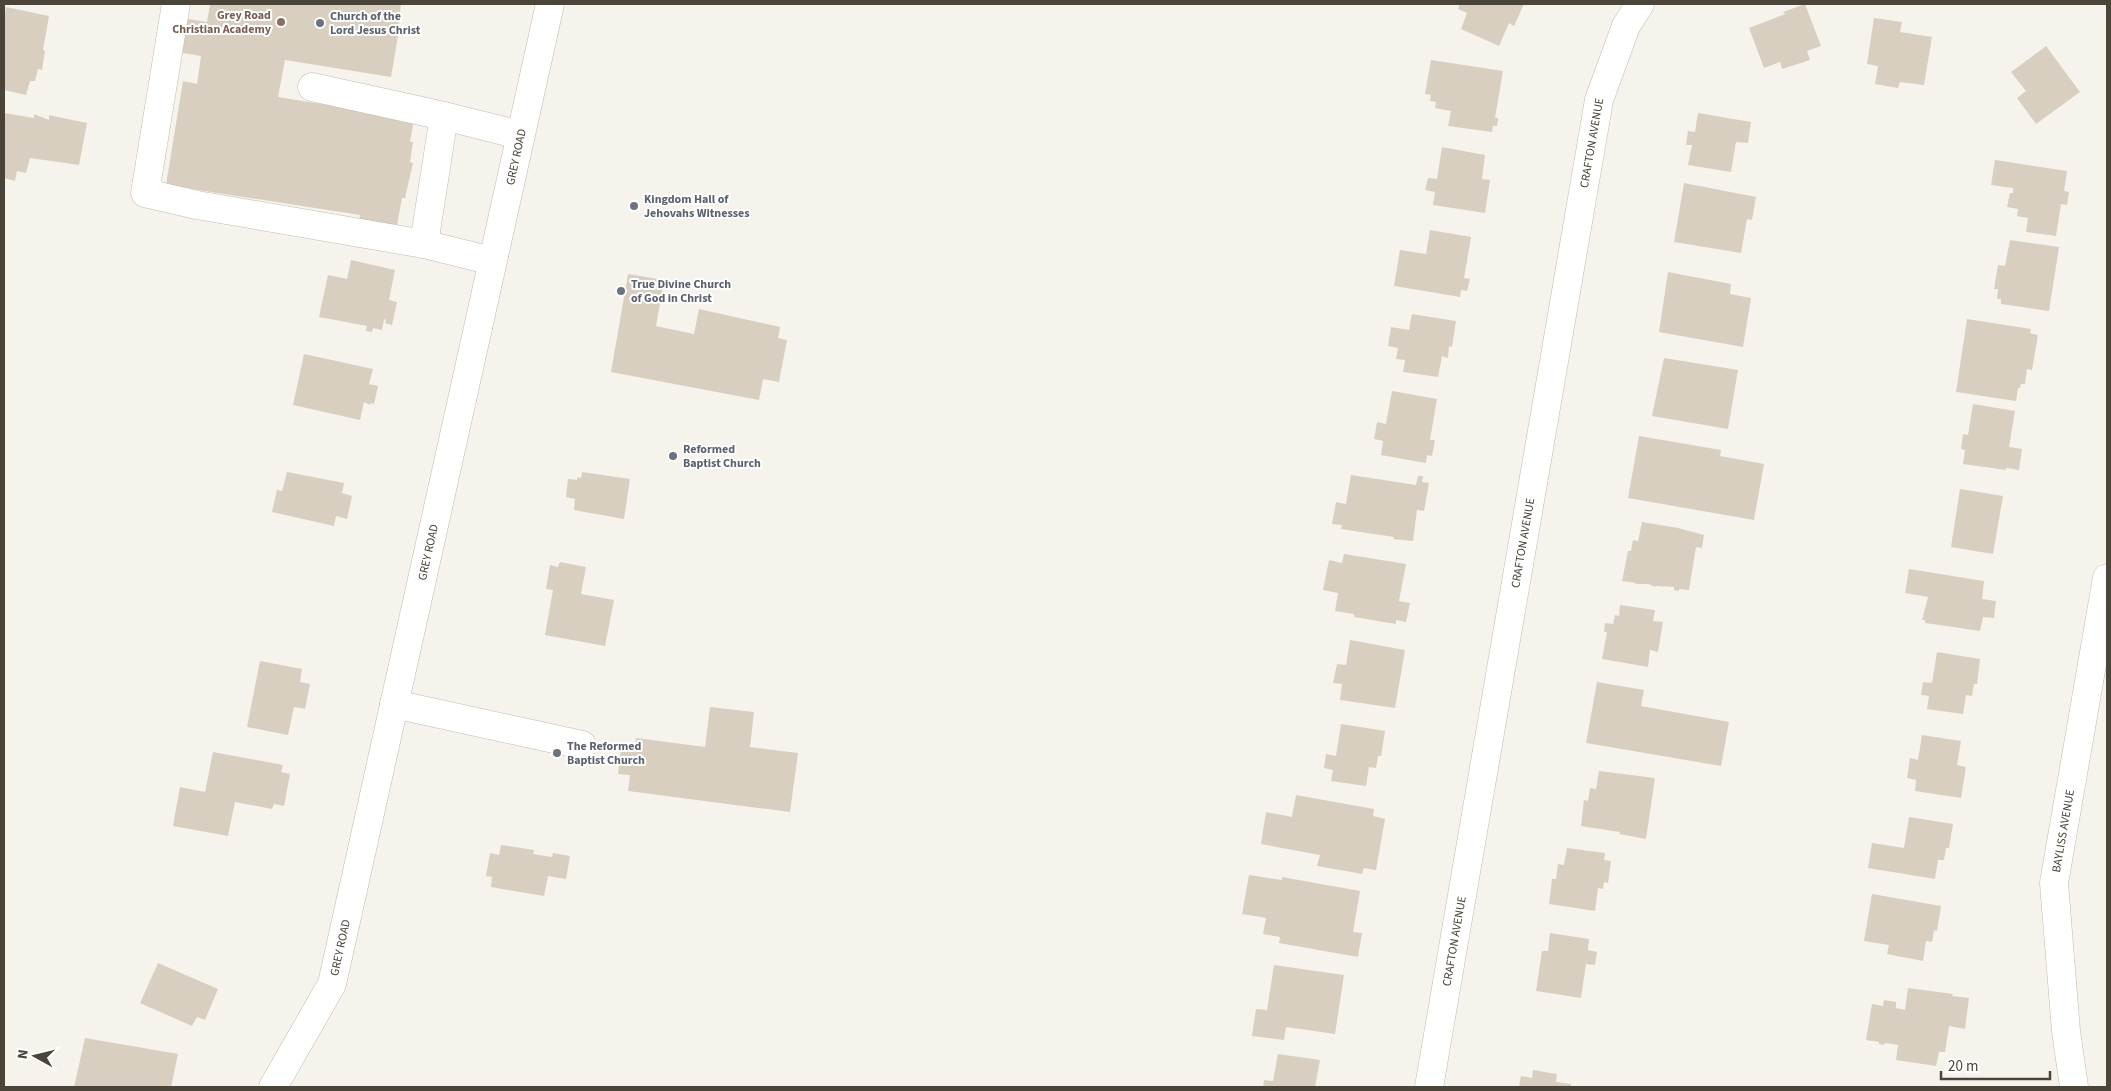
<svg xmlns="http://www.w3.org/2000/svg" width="2111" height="1091" viewBox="0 0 2111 1091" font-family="'Source Sans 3',sans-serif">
  <rect width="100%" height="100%" fill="#f6f3ec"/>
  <!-- building -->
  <g fill="#d8cfc1">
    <polygon points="210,4 401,4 398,23 400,24 391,77 285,60 278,97 414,119 410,142 413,142 410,162 413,163 405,198 402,198 396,231 359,225 360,215 166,185 183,81 197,84 201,56 171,51 176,17 207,22"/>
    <polygon points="1460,4 1524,4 1514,26 1509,23 1499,46 1461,29 1467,13 1458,9"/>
    <polygon points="1805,4 1821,46 1807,51 1810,60 1782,69 1780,62 1764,68 1749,28 1785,14 1783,12"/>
    <polygon points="6,7 49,16 43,50 45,51 42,70 38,69 35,81 30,81 26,95 4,90 4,20"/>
    <polygon points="1874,18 1902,22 1900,32 1932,37 1924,85 1900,82 1898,88 1875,84 1878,66 1867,64"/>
    <polygon points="2046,46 2080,92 2036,124 2017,98 2026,91 2011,72"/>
    <polygon points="1431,60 1503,71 1495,118 1498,118 1497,126 1493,126 1492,132 1448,126 1451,111 1435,108 1436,102 1430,101 1431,95 1425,94"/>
    <polygon points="4,113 34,118 34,114 49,120 49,115 87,123 79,165 30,158 26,173 17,171 15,181 4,178"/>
    <polygon points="1698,113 1751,122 1748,143 1736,142 1731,172 1688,165 1692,145 1686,145 1688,131 1695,132"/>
    <polygon points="1442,147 1485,155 1482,179 1490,180 1485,213 1433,205 1435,192 1425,190 1428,178 1437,179"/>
    <polygon points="1995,160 2067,171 2064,191 2069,192 2067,205 2061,204 2056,236 2026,232 2028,218 2017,216 2018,209 2007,207 2010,193 2013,193 2013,188 1991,185"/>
    <polygon points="1684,183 1756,197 1752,220 1747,219 1741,253 1674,242"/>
    <polygon points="1430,230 1471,237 1464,278 1470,279 1467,291 1461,290 1460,297 1394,286 1400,250 1426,254"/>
    <polygon points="2010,240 2059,247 2049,311 2001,304 2001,299 1997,299 1998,289 1994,289 1998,265 2005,266"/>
    <polygon points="351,260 395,270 389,300 397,302 392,325 385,323 386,320 384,319 382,330 373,328 372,332 366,331 367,326 319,317 328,275 347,279"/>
    <polygon points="1668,272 1731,284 1730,294 1751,298 1743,347 1659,332"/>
    <polygon points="628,274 664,280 656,326 694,334 699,309 780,327 778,338 787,340 779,382 763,379 759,400 611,372"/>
    <polygon points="1412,314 1456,321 1452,347 1449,346 1448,358 1442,356 1438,377 1403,372 1405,360 1396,359 1398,348 1388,346 1391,327 1409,330"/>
    <polygon points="1967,319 2031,329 2030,333 2038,335 2032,370 2027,369 2025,384 2021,384 2020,388 2018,388 2016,401 1956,392"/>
    <polygon points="304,354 373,369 369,384 378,386 374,404 370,403 370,405 364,402 360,420 293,405"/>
    <polygon points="1664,358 1738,370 1728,429 1652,416"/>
    <polygon points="1392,391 1437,399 1430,440 1435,440 1432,456 1427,455 1426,463 1381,455 1383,441 1374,439 1377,422 1386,424"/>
    <polygon points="1973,404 2015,411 2009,447 2022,449 2019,470 2006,468 2006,470 1963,464 1965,450 1961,449 1963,434 1968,435"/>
    <polygon points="1639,436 1721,450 1720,456 1764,464 1754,520 1628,498"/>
    <polygon points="287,472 344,483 342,493 352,496 347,519 336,516 334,526 272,512 277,490 282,491"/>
    <polygon points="582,472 630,479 624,519 574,510 575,499 566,497 568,479 577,480 577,477 581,478"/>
    <polygon points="1351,475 1416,485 1418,476 1423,476 1422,482 1429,483 1424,511 1417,510 1413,541 1393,539 1394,537 1341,529 1342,525 1332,524 1336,502 1346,504"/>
    <polygon points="1960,489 2003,496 1993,554 1951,547"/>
    <polygon points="1642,522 1678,528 1704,535 1702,548 1696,547 1689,590 1679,589 1679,591 1674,590 1674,587 1655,586 1655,587 1649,584 1635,584 1636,583 1622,581 1628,551 1631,551 1633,540 1638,541"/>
    <polygon points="1344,554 1406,564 1399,601 1410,603 1406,622 1396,620 1396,624 1354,617 1354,614 1335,611 1338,593 1323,590 1329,560 1342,563"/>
    <polygon points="560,562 586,567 581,594 614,600 605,646 545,635 553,590 546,589 550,565 558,567"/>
    <polygon points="1909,569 1984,581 1982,599 1996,601 1994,618 1983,617 1980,631 1925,623 1925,620 1922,620 1928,597 1905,593"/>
    <polygon points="1620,605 1655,610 1653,621 1663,622 1658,652 1650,650 1648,667 1602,659 1607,632 1604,632 1605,623 1613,624 1615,615 1619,616"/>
    <polygon points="1350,640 1405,650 1395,708 1340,700 1342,684 1333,683 1337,664 1346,665"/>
    <polygon points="1937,652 1980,659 1977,684 1974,684 1972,696 1966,695 1963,714 1927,709 1929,696 1921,695 1923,682 1932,683"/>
    <polygon points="260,661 302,669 300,682 310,684 305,709 294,707 288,735 247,727"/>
    <polygon points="1597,682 1644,690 1641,706 1729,722 1721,766 1586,743"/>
    <polygon points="710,707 754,712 750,747 798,753 790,812 628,791 630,775 618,774 621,748 635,750 636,738 705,747"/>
    <polygon points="1341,724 1385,731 1381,756 1378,756 1376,768 1369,767 1366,786 1331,781 1333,770 1324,768 1326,754 1336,756"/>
    <polygon points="1922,735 1961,741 1957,765 1966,767 1961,798 1915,791 1916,780 1907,778 1910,758 1918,760"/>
    <polygon points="213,752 283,765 281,772 290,774 284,806 274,804 272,809 235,802 228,836 173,826 180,787 205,792"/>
    <polygon points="1599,771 1655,778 1646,839 1619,834 1620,832 1581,826 1584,800 1588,801 1590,788 1596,789"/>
    <polygon points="1296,795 1374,809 1373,816 1385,819 1376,870 1364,868 1362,874 1317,866 1320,855 1261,844 1266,812 1292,817"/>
    <polygon points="1909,817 1953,824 1949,848 1946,848 1944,860 1938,860 1935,879 1868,868 1872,843 1904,848"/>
    <polygon points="501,845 534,850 533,854 552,857 553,853 570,856 566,879 548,876 544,896 491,887 492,877 486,876 490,853 499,855"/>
    <polygon points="1567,848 1605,853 1604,860 1611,861 1608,883 1604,882 1603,889 1598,888 1595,911 1549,904 1552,879 1556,879 1558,864 1564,865"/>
    <polygon points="1249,875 1282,880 1282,877 1360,891 1353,932 1362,933 1358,957 1279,943 1280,937 1263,934 1266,918 1242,914"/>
    <polygon points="1872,894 1941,906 1937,931 1931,930 1934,931 1932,942 1926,941 1923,961 1887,954 1889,945 1864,941"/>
    <polygon points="1550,933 1589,939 1588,950 1597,952 1595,965 1586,964 1581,998 1536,991 1542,951 1548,951"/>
    <polygon points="158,963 218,989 205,1020 197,1017 192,1026 140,1003"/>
    <polygon points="1274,965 1344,975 1335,1034 1286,1027 1284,1040 1252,1036 1256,1009 1267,1010"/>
    <polygon points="1908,988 1953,994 1952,996 1969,998 1965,1029 1949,1026 1945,1052 1939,1052 1936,1066 1896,1060 1898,1045 1885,1043 1884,1045 1879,1044 1879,1042 1866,1040 1872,1004 1883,1006 1884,1000 1896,1002 1896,1008 1905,1010"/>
    <polygon points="85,1038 178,1054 171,1087 74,1087"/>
    <polygon points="1278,1054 1320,1060 1315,1087 1263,1087 1264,1080 1273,1081"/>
    <polygon points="1533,1070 1557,1074 1556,1082 1571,1084 1571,1087 1519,1087 1521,1076 1532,1078"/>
  </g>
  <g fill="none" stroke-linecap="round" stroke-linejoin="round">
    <defs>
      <g id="minor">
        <polyline points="176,4 145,193 197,205 424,244 492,261"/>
        <polyline points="312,87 444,116 520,135"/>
        <polyline points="424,244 444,116"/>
        <polyline points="394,704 582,745"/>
        <path id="s1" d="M273,1087L332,984L550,4"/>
        <path id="s2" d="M1429,1087L1599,100L1626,26L1640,4"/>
        <path id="s3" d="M2074,1087L2066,1031L2054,883L2107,578"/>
      </g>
    </defs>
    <!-- minor casing -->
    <use href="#minor" stroke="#c2bbae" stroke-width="29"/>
    <!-- minor -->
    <use href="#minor" stroke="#fff" stroke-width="28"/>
  </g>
  <!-- markers -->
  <circle fill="#8d6e63" stroke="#fff" stroke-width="2" cx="281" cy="22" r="5"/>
  <g fill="#6b7280" stroke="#fff" stroke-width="2">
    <circle cx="320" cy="23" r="5"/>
    <circle cx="634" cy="206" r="5"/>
    <circle cx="621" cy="291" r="5"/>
    <circle cx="673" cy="456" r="5"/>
    <circle cx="557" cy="753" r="5"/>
  </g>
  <g text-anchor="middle" stroke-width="4" stroke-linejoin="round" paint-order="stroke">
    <!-- education labels -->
    <g font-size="12" font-weight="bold" fill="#785e54" stroke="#fff" text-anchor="end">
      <text x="271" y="19">Grey Road<tspan x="271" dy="14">Christian Academy</tspan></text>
    </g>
    <!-- worship labels -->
    <g font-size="12" font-weight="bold" fill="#5b616d" stroke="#fff" text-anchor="start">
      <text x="330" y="20">Church of the<tspan x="330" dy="14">Lord Jesus Christ</tspan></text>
      <text x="644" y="203">Kingdom Hall of<tspan x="644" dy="14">Jehovahs Witnesses</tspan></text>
      <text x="631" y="288">True Divine Church<tspan x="631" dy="14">of God in Christ</tspan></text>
      <text x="683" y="453">Reformed<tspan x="683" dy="14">Baptist Church</tspan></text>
      <text x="567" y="750">The Reformed<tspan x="567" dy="14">Baptist Church</tspan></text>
    </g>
    <!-- street labels -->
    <g font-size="12" fill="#4b4439" stroke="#fff">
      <text dy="4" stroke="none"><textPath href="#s2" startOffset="958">CRAFTON AVENUE</textPath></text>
      <text dy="4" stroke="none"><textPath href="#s1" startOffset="966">GREY ROAD</textPath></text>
      <text dy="4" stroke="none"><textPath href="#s2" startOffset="552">CRAFTON AVENUE</textPath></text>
      <text dy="4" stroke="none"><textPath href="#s1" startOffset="561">GREY ROAD</textPath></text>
      <text dy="4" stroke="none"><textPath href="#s3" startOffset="258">BAYLISS AVENUE</textPath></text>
      <text dy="4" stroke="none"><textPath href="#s2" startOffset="148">CRAFTON AVENUE</textPath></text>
      <text dy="4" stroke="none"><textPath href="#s1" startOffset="156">GREY ROAD</textPath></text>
    </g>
  </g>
  <!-- border -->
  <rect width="2111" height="1091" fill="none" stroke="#4b4439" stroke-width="10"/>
  <!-- north arrow -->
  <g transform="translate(35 1056) rotate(278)" stroke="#ffffff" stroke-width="4" paint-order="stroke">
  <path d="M0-4L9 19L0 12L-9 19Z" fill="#4b4439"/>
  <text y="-8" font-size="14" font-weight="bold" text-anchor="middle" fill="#4b4439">N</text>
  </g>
  <!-- scale -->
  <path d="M1941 1071v8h109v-8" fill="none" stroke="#4b4439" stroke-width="2.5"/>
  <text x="1948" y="1071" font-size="15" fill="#4b4439" stroke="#ffffff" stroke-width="4" paint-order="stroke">20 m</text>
</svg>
